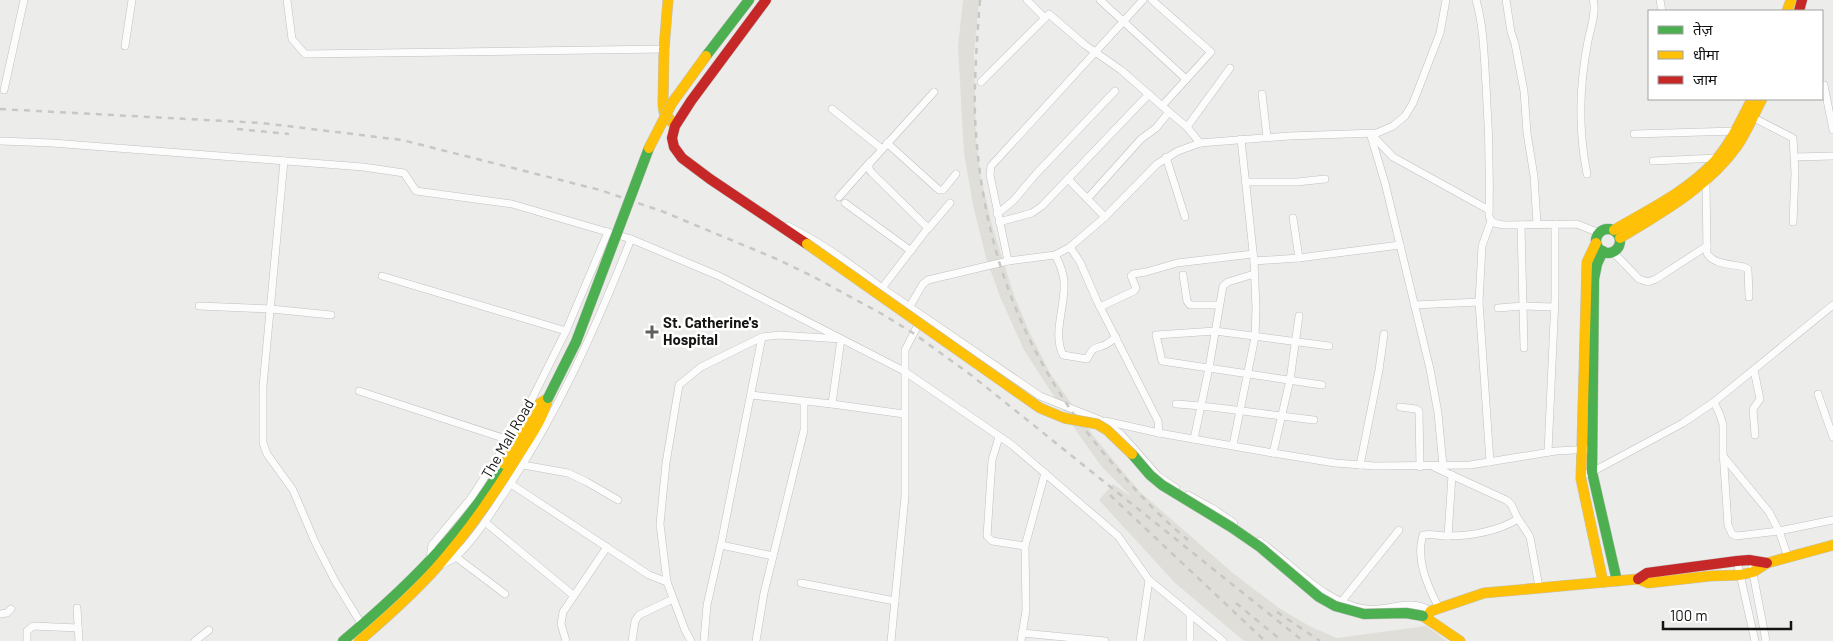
<svg xmlns="http://www.w3.org/2000/svg" width="1833" height="641" viewBox="0 0 1833 641" font-family="Barlow,'Noto Sans Devanagari',sans-serif">
  <rect width="100%" height="100%" fill="#ececea"/>
  <!-- built -->
  <polygon fill="#e0ded8" points="963,0 979,0 974,55 976,140 981,178 993,229 1014,295 1028,329 1050,373 1095,438 1140,492 1234,574 1279,608 1311,627 1337,638 1426,626 1447,641 1244,641 1175,583 1099,500 1113,484 1132,497 1101,466 1077,432 1024,350 1001,299 986,258 973,205 964,153 958,46"/>
  <g fill="none" stroke-linecap="round" stroke-linejoin="round">
    <defs>
      <g id="street">
        <polyline points="287,0 292,39 305,54 664,49"/>
        <polyline points="1027,0 1045,18"/>
        <polyline points="1100,0 1186,79"/>
        <polyline points="1152,0 1211,52 1162,106"/>
        <path d="M1476,0C1484,28 1484,56 1486,85C1489,129 1490,172 1489,216C1492,225 1498,224 1506,225L1577,224L1599,233"/>
        <polyline points="1506,0 1511,32 1515,44 1524,91 1527,133 1534,176 1537,224"/>
        <polyline points="1660,0 1662,11"/>
        <polyline points="125,46 132,0"/>
        <polyline points="981,82 1049,14 1085,45 1121,70 1169,112 1187,127 1200,143"/>
        <polyline points="1824,85 1833,130"/>
        <polyline points="4,90 24,0"/>
        <polyline points="1262,94 1267,137"/>
        <polyline points="832,109 882,149"/>
        <polyline points="1752,117 1793,138 1795,173 1793,222"/>
        <polyline points="1187,127 1230,68"/>
        <polyline points="1370,133 1385,183 1430,369 1438,413 1443,466"/>
        <polyline points="1634,134 1736,131"/>
        <polyline points="1372,135 1393,157 1489,210"/>
        <polyline points="0,141 52,143 363,167 404,173 416,191 512,204 631,239 719,276 904,371 1012,445 1118,536 1149,580 1223,641"/>
        <polyline points="887,143 939,190 943,190 956,174"/>
        <polyline points="1166,157 1185,217"/>
        <polyline points="1795,157 1833,156"/>
        <polyline points="284,161 263,386 263,443 267,454 293,490 315,542 335,581 362,625"/>
        <polyline points="1653,161 1717,158"/>
        <path d="M1587,174C1578,129 1579,86 1588,41C1590,30 1597,11 1593,0"/>
        <polyline points="1068,179 1105,217"/>
        <path d="M1706,180L1707,253C1713,265 1733,264 1744,267L1748,269L1749,297"/>
        <polyline points="1246,182 1297,182 1325,179"/>
        <polyline points="839,197 870,162"/>
        <polyline points="1088,198 1141,139 1156,128 1169,112"/>
        <polyline points="845,203 911,251"/>
        <polyline points="997,214 1013,201 1036,174 1115,91"/>
        <polyline points="1293,218 1299,258"/>
        <polyline points="999,222 1032,213 1042,206 1149,94"/>
        <polyline points="1521,225 1524,348"/>
        <path d="M788,226C822,243 852,265 882,288L1040,396L1100,420L1121,434L1158,476L1176,488"/>
        <polyline points="928,229 950,203"/>
        <polyline points="1070,247 1080,262 1097,301 1158,421 1159,433"/>
        <polyline points="1613,252 1639,279 1648,282 1656,279 1707,246"/>
        <path d="M1055,255C1059,262 1063,272 1064,281C1066,305 1052,333 1063,355L1087,359C1092,350 1091,349 1102,346C1107,345 1112,340 1116,337"/>
        <polyline points="1008,261 990,175 991,166 1143,0"/>
        <polyline points="1254,261 1299,258 1400,245"/>
        <polyline points="1183,275 1187,301 1190,305 1219,305"/>
        <polyline points="382,276 566,331"/>
        <polyline points="882,288 928,228 872,173 869,169 869,164 934,92"/>
        <polyline points="1414,305 1479,302"/>
        <polyline points="199,306 271,309 331,315"/>
        <polyline points="910,306 923,284 928,280 1008,261 1055,255 1070,247 1105,217 1157,164 1178,151 1200,143 1289,136 1377,133 1393,126 1405,116 1413,103 1440,33 1446,0"/>
        <polyline points="1100,307 1134,291 1136,288 1131,276 1133,274 1146,272 1177,263 1253,254"/>
        <polyline points="1498,308 1523,306 1554,307"/>
        <polyline points="1754,370 1760,399 1753,409 1755,435"/>
        <polyline points="1322,385 1162,361 1156,335 1215,331 1329,346"/>
        <polyline points="359,391 509,440"/>
        <polyline points="1818,394 1833,437"/>
        <polyline points="751,395 832,404 904,414"/>
        <polyline points="1714,402 1720,415 1723,425 1723,451 1728,525 1732,534 1736,536 1779,531 1833,520"/>
        <path d="M1176,404C1222,407 1268,415 1314,420"/>
        <polyline points="1400,407 1416,409 1419,411 1420,467"/>
        <polyline points="1105,421 1159,433 1273,453 1335,463 1375,466 1470,465 1556,451 1592,449"/>
        <polyline points="999,437 992,460 987,536 992,541 1025,546"/>
        <polyline points="1194,439 1209,368 1223,286 1228,282 1254,274"/>
        <polyline points="1233,445 1255,337 1256,308 1254,261 1241,139"/>
        <polyline points="1548,452 1555,298 1555,224"/>
        <polyline points="1273,453 1290,380 1299,316"/>
        <polyline points="1723,456 1769,512 1779,531 1788,557"/>
        <polyline points="1490,462 1479,302 1482,246 1491,221"/>
        <polyline points="523,465 568,473 587,482 618,500"/>
        <polyline points="1360,465 1379,370 1384,334"/>
        <polyline points="1434,467 1506,500 1511,504 1517,517 1530,537 1539,587"/>
        <polyline points="1582,475 1592,472 1683,423 1714,402 1833,305"/>
        <polyline points="511,484 649,575 667,582"/>
        <polyline points="1188,495 1212,508 1234,523"/>
        <polyline points="485,522 573,595"/>
        <polyline points="1448,536 1452,475"/>
        <path d="M1259,541C1293,564 1323,603 1366,609C1389,612 1408,597 1431,611"/>
        <polyline points="721,545 773,556"/>
        <polyline points="456,557 505,594"/>
        <polyline points="430,558 432,545 471,498 509,440 528,407 566,331 608,232"/>
        <polyline points="1737,561 1755,641"/>
        <path d="M441,565C446,562 453,560 457,556C473,540 487,520 499,501C556,418 594,332 631,239"/>
        <polyline points="1752,568 1766,641"/>
        <polyline points="801,583 895,601"/>
        <polyline points="1342,601 1399,530"/>
        <polyline points="77,608 79,641"/>
        <path d="M1439,608C1428,587 1415,559 1423,535C1431,533 1439,536 1446,536C1471,536 1496,532 1518,519"/>
        <polyline points="0,614 7,613 11,609"/>
        <polyline points="1190,614 1190,641"/>
        <polyline points="1022,633 1105,641"/>
        <polyline points="27,641 27,631 33,626 78,628"/>
        <polyline points="195,641 209,630"/>
        <polyline points="566,641 561,624 563,612 607,547"/>
        <polyline points="632,641 635,621 639,615 673,599"/>
        <polyline points="691,641 685,630 667,582 660,524 666,463 679,385 701,367 762,337"/>
        <polyline points="704,641 707,605 722,539 762,337 779,335 841,339 832,404"/>
        <polyline points="756,641 764,593 804,430 804,402"/>
        <polyline points="891,641 905,496 905,350 921,319"/>
        <polyline points="1021,641 1026,610 1025,546 1045,473"/>
        <polyline points="1140,641 1149,580"/>
      </g>
      <g id="fast">
        <polyline points="706,56 749,0"/>
        <circle cx="1608" cy="241" r="12"/>
        <polyline points="1603,251 1597,264 1594,279 1592,472 1617,581"/>
        <path d="M343,641C404,590 463,533 504,464"/>
      </g>
      <g id="slow">
        <polyline points="668,0 664,49 663,105 664,112 675,126"/>
        <polyline points="1787,11 1791,0"/>
        <path d="M1614,230C1648,210 1688,191 1715,161C1731,143 1741,120 1752,99"/>
        <path d="M1620,238C1661,213 1708,187 1737,146C1747,132 1754,114 1762,99"/>
        <polyline points="1596,243 1587,262 1581,479 1603,582"/>
        <polyline points="504,464 539,404 548,398"/>
        <polyline points="1423,616 1460,641"/>
        <polyline points="1426,618 1431,611 1484,593 1638,579 1648,583 1710,576 1740,575 1753,572 1767,563 1833,545"/>
        <path d="M359,641C386,618 413,594 437,567C466,534 491,499 514,462C527,441 542,422 548,398"/>
      </g>
      <g id="jam">
        <polyline points="766,0 691,101 675,126 672,138 674,147 682,158 710,179 807,244"/>
        <polyline points="1799,11 1802,0"/>
        <polyline points="1638,579 1647,573 1737,561 1749,560 1767,563"/>
      </g>
    </defs>
    <!-- street casing -->
    <use href="#street" stroke="#c1c0bf" stroke-width="8"/>
    <!-- fast casing -->
    <use href="#fast" stroke="#c1c0bf" stroke-width="11"/>
    <!-- slow casing -->
    <use href="#slow" stroke="#c1c0bf" stroke-width="11"/>
    <!-- jam casing -->
    <use href="#jam" stroke="#c1c0bf" stroke-width="11"/>
    <!-- street -->
    <use href="#street" stroke="#fcfcfc" stroke-width="7"/>
    <!-- fast -->
    <use href="#fast" stroke="#4caf50" stroke-width="10"/>
    <!-- slow -->
    <use href="#slow" stroke="#ffc107" stroke-width="10"/>
    <!-- jam -->
    <use href="#jam" stroke="#c62828" stroke-width="10"/>
    <!-- rail -->
    <g stroke="#c7c7c5" stroke-width="2.5" stroke-dasharray="6 6" stroke-linecap="butt">
      <path d="M980,0C977,39 974,78 975,117C981,247 1023,357 1106,456C1132,486 1157,515 1188,540"/>
      <polyline points="0,109 262,123 402,140 600,190 664,212 779,260 812,276 882,314 913,333 971,375 1303,641"/>
      <polyline points="237,129 289,134"/>
      <polyline points="1110,495 1265,641"/>
      <polyline points="1236,603 1282,641"/>
      <polyline points="1277,612 1320,641"/>
    </g>
    <defs>
      <g id="fast-bridge">
        <polyline points="548,398 576,342 649,148"/>
        <polyline points="1132,454 1150,475 1162,485 1231,527 1260,547 1319,597 1335,606 1364,614 1406,613 1423,616"/>
      </g>
      <g id="slow-bridge">
        <polyline points="649,148 672,103 706,56"/>
        <polyline points="807,244 1040,408 1064,418 1097,424 1107,430 1132,454"/>
      </g>
    </defs>
    <!-- fast-bridge casing -->
    <use href="#fast-bridge" stroke="#c1c0bf" stroke-width="11" stroke-linecap="butt"/>
    <!-- slow-bridge casing -->
    <use href="#slow-bridge" stroke="#c1c0bf" stroke-width="11" stroke-linecap="butt"/>
    <!-- fast-bridge -->
    <use href="#fast-bridge" stroke="#4caf50" stroke-width="10"/>
    <!-- slow-bridge -->
    <use href="#slow-bridge" stroke="#ffc107" stroke-width="10"/>
  </g>
  <!-- markers -->
  <path fill="#60605e" stroke="#fff" stroke-width="2" d="M649.5 324.5h5v5h5v5h-5v5h-5v-5h-5v-5h5z"/>
  <g text-anchor="middle" stroke-width="5" stroke-linejoin="round" paint-order="stroke">
    <!-- poi labels -->
    <g font-size="15" font-weight="bold" fill="#141413" stroke="#fff" text-anchor="start">
      <text x="663" y="328">St. Catherine's<tspan x="663" dy="17">Hospital</tspan></text>
    </g>
    <!-- street labels -->
    <g font-size="15" fill="#141413" stroke="#fff">
      <text transform="translate(508 439) rotate(-60)" y="5">The Mall Road</text>
    </g>
  </g>
  <!-- legend -->
  <rect x="1648" y="10" width="175" height="90" fill="#ffffff" stroke="#a1a1a1"/>
  <rect x="1658" y="26" width="25" height="8" fill="#4caf50" stroke="#a1a1a1"/>
  <text x="1693" y="35" font-size="15" fill="#141413">तेज़</text>
  <rect x="1658" y="51" width="25" height="8" fill="#ffc107" stroke="#a1a1a1"/>
  <text x="1693" y="60" font-size="15" fill="#141413">धीमा</text>
  <rect x="1658" y="76" width="25" height="8" fill="#c62828" stroke="#a1a1a1"/>
  <text x="1693" y="85" font-size="15" fill="#141413">जाम</text>
  <!-- scale -->
  <path d="M1663 621v8h128v-8" fill="none" stroke="#141413" stroke-width="2.5"/>
  <text x="1670" y="621" font-size="15" fill="#141413" stroke="#ffffff" stroke-width="4" paint-order="stroke">100 m</text>
</svg>
